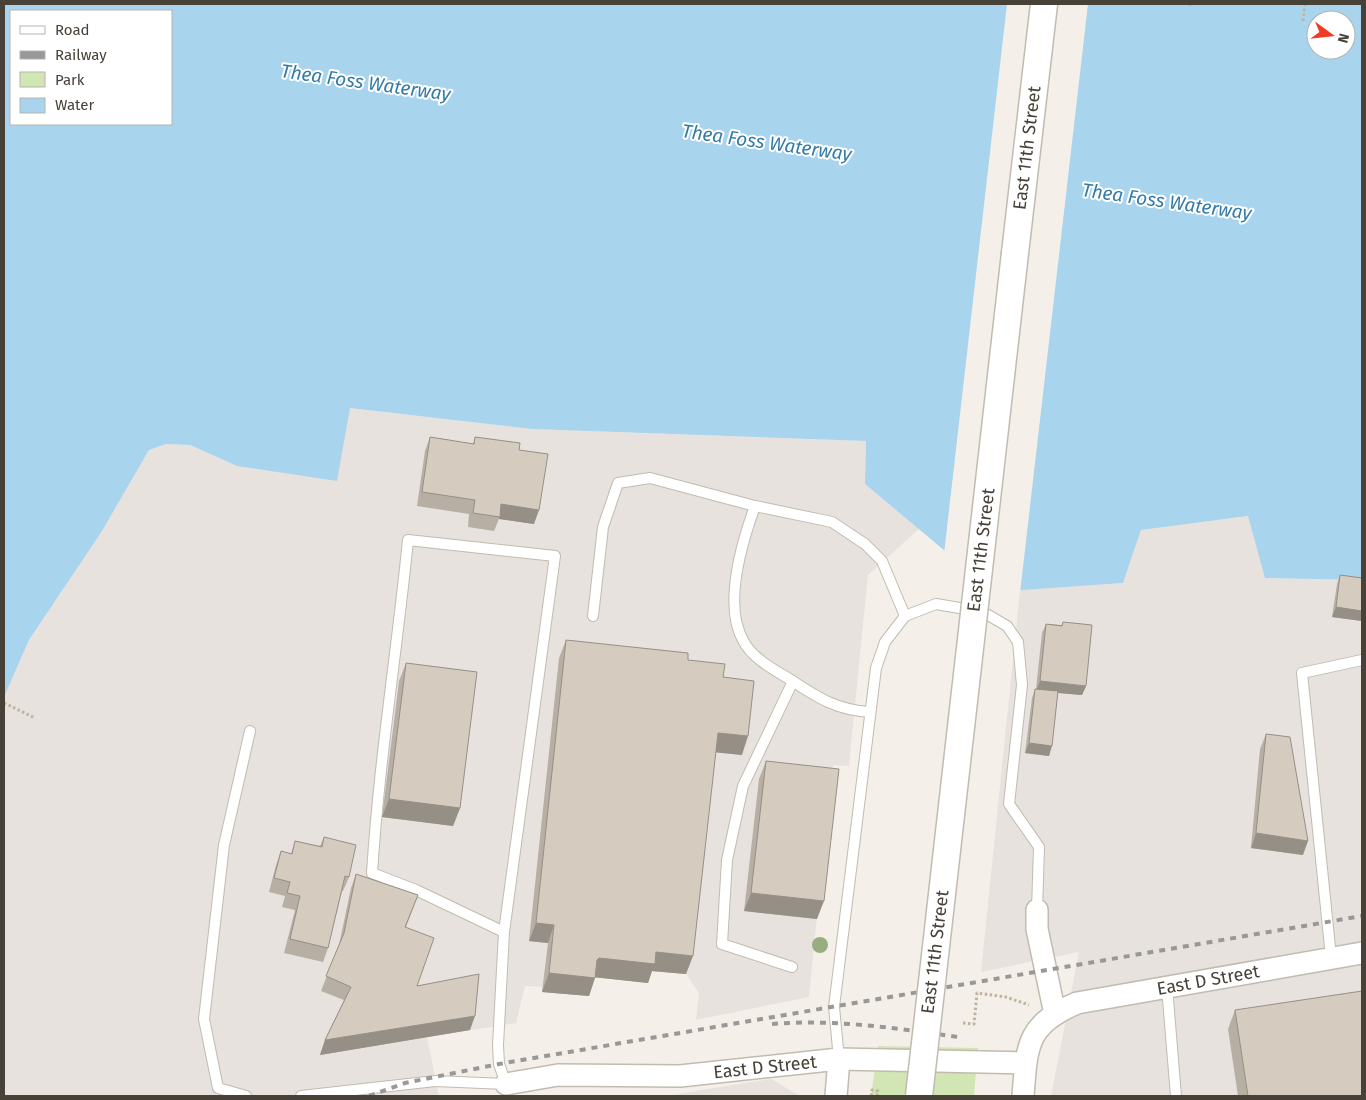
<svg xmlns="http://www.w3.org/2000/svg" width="1366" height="1100" viewBox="0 0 1366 1100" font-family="'Fira Sans',sans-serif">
  <rect width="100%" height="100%" fill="#f4f0e9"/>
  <!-- industrial -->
  <g fill="#e7e2de">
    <polygon points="350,408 532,429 866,441 865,484 919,529 868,575 849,766 833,765 830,787 809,997 696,1020 699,993 686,974 649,971 648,983 593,977 589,996 542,992 543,987 525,986 516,1023 427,1037 439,1096 4,1096 4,697 29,640 102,531 149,450 166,444 190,445 237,466"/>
    <polygon points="1249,516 1362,580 1362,1096 1051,1096 1079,952 981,972 1020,590 1123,583 1141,530"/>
    <polygon points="771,1079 800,1096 667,1096 701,1090"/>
  </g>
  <!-- green -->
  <polygon fill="#d1e6b4" points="878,1046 978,1048 974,1096 871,1096"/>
  <!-- water -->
  <path fill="#a9d4ee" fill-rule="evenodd" d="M4,4H1362V580L1265,578L1248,516L1141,530L1123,583L994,592L865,484L866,441L532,429L350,408L337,481L237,466L190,445L166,444L149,450L102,531L29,640L4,697ZM11,11H171V124H11ZM1316,20H1346V50H1316Z"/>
  <!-- pier -->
  <polygon fill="#f4f0e9" points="1007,4 1088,4 1020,593 994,595 944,554"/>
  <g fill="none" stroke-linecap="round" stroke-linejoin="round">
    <defs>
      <g id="service">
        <path d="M755,506C742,542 722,606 744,642C753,659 775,670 791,680C818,698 837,710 870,712"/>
        <polyline points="593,616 603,527 618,483 650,478 755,506 832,522 865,544 882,561 905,616"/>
        <polyline points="1331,957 1302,673 1362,660"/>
        <polyline points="792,967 722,944 727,860 743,786 793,681"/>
        <polyline points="1167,987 1176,1096"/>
        <polyline points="839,1059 834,1007 876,668 885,642 905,616 936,604 983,612 1007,626 1018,642 1022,685 1009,804 1039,847 1037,910"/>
        <polyline points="246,1096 218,1088 204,1019 224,845 250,731"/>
        <path d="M301,1096L435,1081L506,1084L499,1064L498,1045L504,932L555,556L408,540C397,651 379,761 372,873L416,890L504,932"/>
      </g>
      <g id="minor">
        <polyline points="1037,910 1037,929 1055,1014"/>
        <polyline points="506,1084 558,1075 680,1076 839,1059 1025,1063"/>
        <polyline points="836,1096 839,1059"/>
        <path d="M1023,1096C1027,1045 1026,1025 1077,1003L1362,953"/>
      </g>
      <polyline id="tertiary" points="1015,253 1044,4"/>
    </defs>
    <!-- service casing -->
    <use href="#service" stroke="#c2bbaf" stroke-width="12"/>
    <!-- minor casing -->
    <use href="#minor" stroke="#c2bbaf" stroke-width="24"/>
    <!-- tertiary casing -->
    <use href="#tertiary" stroke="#c2bbaf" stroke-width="29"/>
    <!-- path -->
    <g stroke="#c0b39e" stroke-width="3" stroke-dasharray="2.5 2.5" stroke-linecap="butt">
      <polyline points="1190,6 1190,4"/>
      <polyline points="1303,21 1305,4"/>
      <polyline points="4,703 35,718"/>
      <polyline points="963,1023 974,1024 977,993 1006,997 1029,1005"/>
      <polyline points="871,1096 872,1090 878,1091 877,1096"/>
    </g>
    <!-- service -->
    <use href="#service" stroke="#fff" stroke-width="10"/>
    <!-- minor -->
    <use href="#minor" stroke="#fff" stroke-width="21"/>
    <!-- tertiary -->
    <use href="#tertiary" stroke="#fff" stroke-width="26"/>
    <!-- rail -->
    <g stroke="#989898" stroke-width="4" stroke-dasharray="6 6" stroke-linecap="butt">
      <path d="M772,1024C835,1019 896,1028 958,1037"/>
      <polyline points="369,1096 405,1083 499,1064 1362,916"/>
    </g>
    <defs>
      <polyline id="tertiary-bridge" points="919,1096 1015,253"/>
    </defs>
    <!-- tertiary-bridge casing -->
    <use href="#tertiary-bridge" stroke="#c2bbaf" stroke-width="29" stroke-linecap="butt"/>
    <!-- tertiary-bridge -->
    <use href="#tertiary-bridge" stroke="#fff" stroke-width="26"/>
  </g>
  <!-- trees -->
  <circle fill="#98ad82" cx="820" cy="945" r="8"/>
  <!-- wall -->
  <g fill="#b7afa4">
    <polygon points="430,437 473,444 475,437 519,450 534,524 499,519 494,531 468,527 469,514 417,506 425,451"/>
    <polygon points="1340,575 1362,578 1362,621 1332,617 1337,584"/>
    <polygon points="1063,622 1086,686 1082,695 1058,693 1049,756 1025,753 1032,698 1035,689 1036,689 1042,633 1046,624 1062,625"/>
    <polygon points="566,640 688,660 723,677 742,755 716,752 686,974 652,971 648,983 595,977 589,996 542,992 548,943 529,941 559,658"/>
    <polygon points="406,663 460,808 453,826 382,817 399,681"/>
    <polygon points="1266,734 1303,855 1251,848 1260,749"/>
    <polygon points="766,761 817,919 744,911 759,779"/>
    <polygon points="324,837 349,877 343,891 342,891 328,948 323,962 284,953 295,910 282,907 285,896 269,892 276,865 281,851 291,854 295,841 320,846"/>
    <polygon points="356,874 418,895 406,927 417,986 470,1030 320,1055 325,1040 344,1000 321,991 339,945 351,888"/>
    <polygon points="1235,1010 1362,1096 1238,1096 1228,1029"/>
  </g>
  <!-- shaded-wall -->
  <g fill="#958f86">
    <polygon points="501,504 539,510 534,524 499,519"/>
    <polygon points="1336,607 1362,611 1362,621 1332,617"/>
    <polygon points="1040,681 1086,686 1082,695 1036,691"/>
    <polygon points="718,733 748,736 742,755 712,752"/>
    <polygon points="1029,743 1052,746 1049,756 1025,753"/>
    <polygon points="389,799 460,808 453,826 382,817"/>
    <polygon points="1256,833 1308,841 1303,855 1251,848"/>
    <polygon points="751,893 824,901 817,919 744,911"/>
    <polygon points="536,923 554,925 548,943 529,941"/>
    <polygon points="656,952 693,956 686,974 652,971 648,983 592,977 595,978 589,996 542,992 549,973 599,958"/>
    <polygon points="475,1016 470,1030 320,1055 325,1040"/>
  </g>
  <!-- building -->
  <g fill="#d5ccbf" stroke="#958f86">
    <polygon points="430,437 474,444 475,437 520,443 519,450 548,454 539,510 501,504 500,517 473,513 475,500 422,492"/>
    <polygon points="1340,575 1362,578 1362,611 1336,607"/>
    <polygon points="1063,622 1092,625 1086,686 1040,681 1046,624 1062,626"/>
    <polygon points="566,640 688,653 688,660 725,664 723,677 754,681 748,736 718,733 693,956 656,952 655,964 599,958 597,960 595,978 549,973 554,925 536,923"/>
    <polygon points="406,663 477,672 460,808 389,799"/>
    <polygon points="1035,689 1058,691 1052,746 1029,743"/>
    <polygon points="1266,734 1290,737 1308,841 1256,833"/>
    <polygon points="766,761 839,769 824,901 751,893"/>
    <polygon points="324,837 356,845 349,877 345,876 328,948 290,939 300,896 287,893 290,882 274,878 281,851 292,854 295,841 322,847"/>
    <polygon points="356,874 418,895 405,927 434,938 417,986 479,974 475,1016 325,1040 351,987 326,976 344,933"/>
    <polygon points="1362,991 1362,1096 1248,1096 1235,1010"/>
  </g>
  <g text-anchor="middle" stroke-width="4" stroke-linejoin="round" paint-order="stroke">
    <!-- street labels -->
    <g font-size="18" fill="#474138" stroke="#fff">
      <text transform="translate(1027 148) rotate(-83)" y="6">East 11th Street</text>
      <text transform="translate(981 550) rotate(-83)" y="6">East 11th Street</text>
      <text transform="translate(935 952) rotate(-83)" y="6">East 11th Street</text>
      <text transform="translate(1208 980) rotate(-10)" y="6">East D Street</text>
      <text transform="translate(765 1067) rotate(-6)" y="6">East D Street</text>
    </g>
    <!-- water labels -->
    <g font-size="19" font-style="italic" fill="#337aa8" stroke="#fff">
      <text transform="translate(366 82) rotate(8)" y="7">Thea Foss Waterway</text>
      <text transform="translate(767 142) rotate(8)" y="7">Thea Foss Waterway</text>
      <text transform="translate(1167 201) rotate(8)" y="7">Thea Foss Waterway</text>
    </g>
  </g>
  <!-- border -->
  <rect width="1366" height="1100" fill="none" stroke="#474138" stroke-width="10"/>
  <!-- legend -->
  <rect x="10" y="10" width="162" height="115" fill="#ffffff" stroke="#b5b3af"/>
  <rect x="20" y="26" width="25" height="8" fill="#ffffff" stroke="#b5b3af"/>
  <text x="55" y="35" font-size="15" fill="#474138">Road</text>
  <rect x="20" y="51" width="25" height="8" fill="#989898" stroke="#b5b3af"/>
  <text x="55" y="60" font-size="15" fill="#474138">Railway</text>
  <rect x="20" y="72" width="25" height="15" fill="#d1e6b4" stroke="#b5b3af"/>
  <text x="55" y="85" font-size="15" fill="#474138">Park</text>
  <rect x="20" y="98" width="25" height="15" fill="#a9d4ee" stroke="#b5b3af"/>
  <text x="55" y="110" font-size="15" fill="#474138">Water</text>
  <!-- north arrow -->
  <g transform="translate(1331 35) rotate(105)"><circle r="24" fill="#ffffff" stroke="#b5b3af"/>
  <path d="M0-4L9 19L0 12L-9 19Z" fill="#f13b23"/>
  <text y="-8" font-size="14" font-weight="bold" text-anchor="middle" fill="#474138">N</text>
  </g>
</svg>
